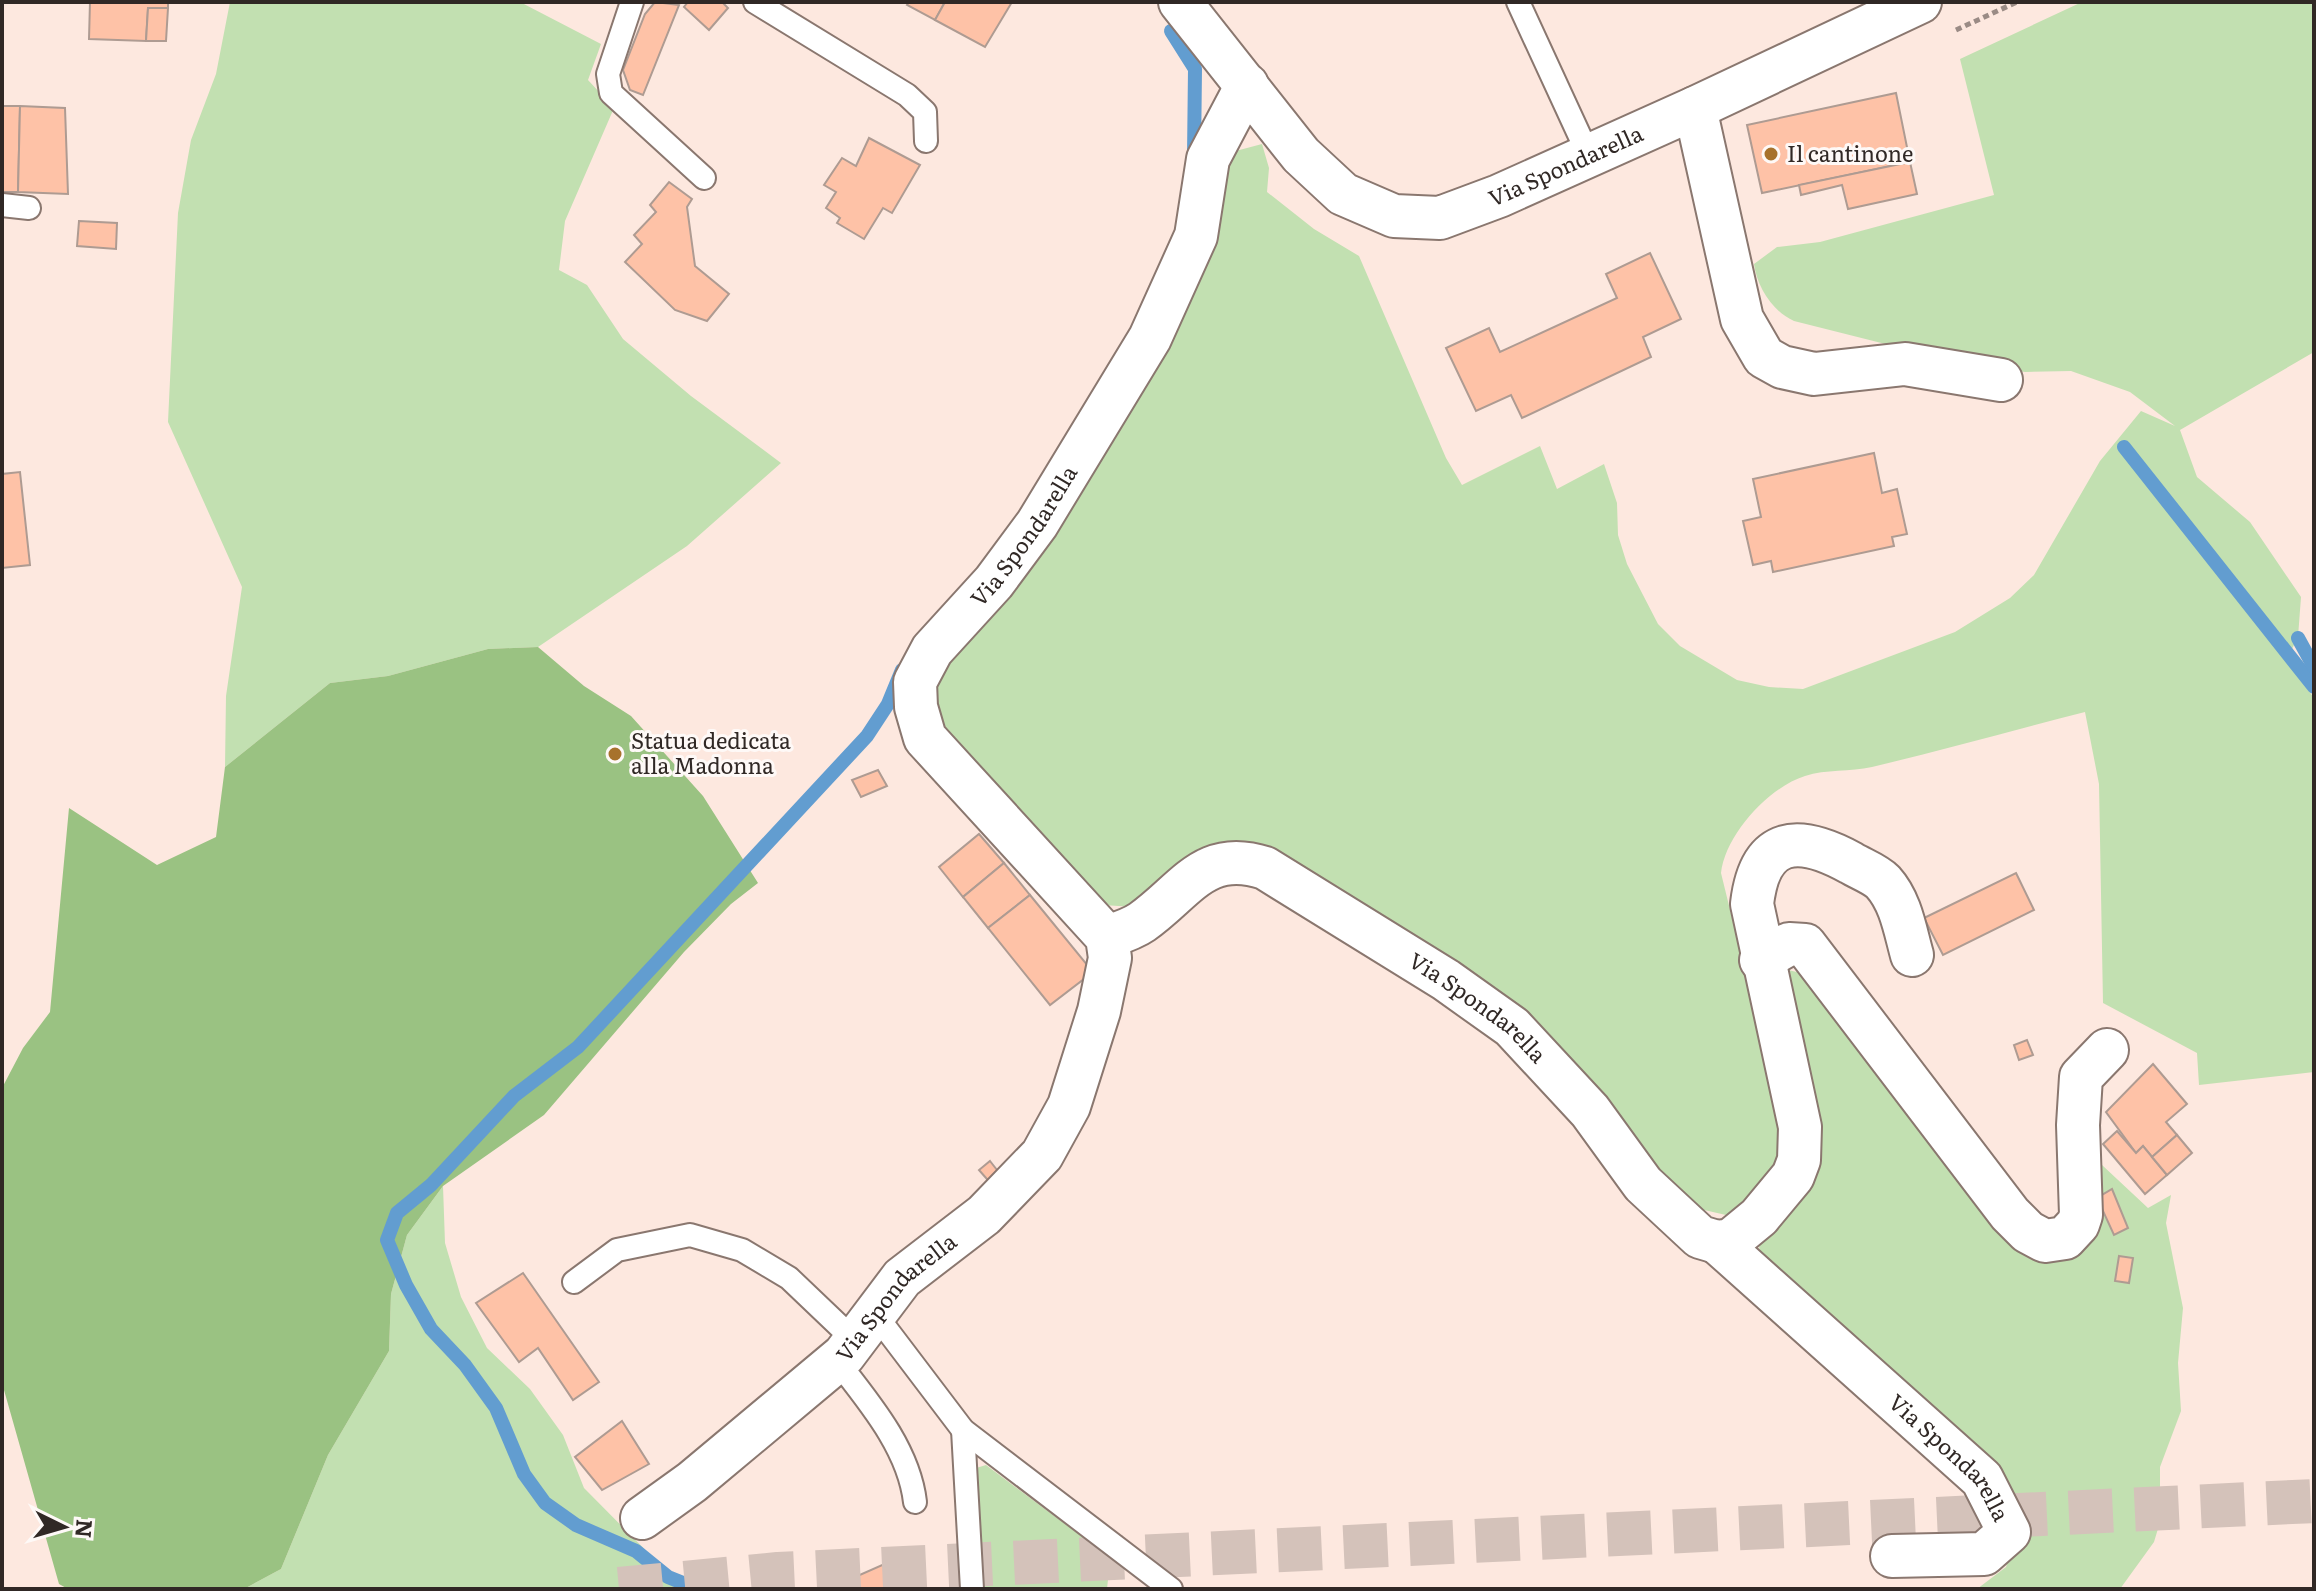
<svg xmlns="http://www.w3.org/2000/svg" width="2316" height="1591" viewBox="0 0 2316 1591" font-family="Literata,serif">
  <rect width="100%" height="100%" fill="#fde8df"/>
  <!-- green -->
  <g fill="#c2e0b1">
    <polygon points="230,2 520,2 601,44 588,80 614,108 565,221 559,270 587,285 623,339 691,396 781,463 687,546 538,647 488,649 388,676 330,683 225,767 226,696 242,587 168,422 178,213 191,140 216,74"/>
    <path d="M2082,2H2314V352L2180,430L2197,477L2250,522L2301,597L2298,637L2290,653L2292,668L2314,698V1072L2199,1085L2197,1053L2103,1003L2099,784L2085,712C2014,730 1943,750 1872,767C1850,772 1826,769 1805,776C1769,787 1725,835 1721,873L1785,1134L1773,1177L1741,1209L1726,1215L1678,1204L1617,1120L1280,863L1134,907L1103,905L949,751L933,714V682L1049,524L1218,167L1232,152L1262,144L1269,168L1267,192L1314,229L1359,256L1446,458L1462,485L1540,446L1557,489L1604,464L1617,503L1618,535L1627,564L1658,624L1680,646L1737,680L1769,687L1803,689L1955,632L2010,598L2034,575L2100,461L2141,411L2175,426L2130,392L2071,371L2025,372L1937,357L1794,321C1773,312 1757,287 1754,264L1777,247L1820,242L1994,195L1960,59Z"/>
    <polygon points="1784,969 1805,974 2065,1257 2085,1250 2095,1167 2102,1165 2148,1208 2171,1195 2166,1223 2183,1308 2178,1363 2181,1411 2160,1467 2160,1522 2154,1542 2120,1589 1977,1589 2006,1567 2015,1541 1760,1264 1759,1242 1801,1195"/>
    <polygon points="443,1186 445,1243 461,1297 487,1348 530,1389 563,1435 584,1488 684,1589 244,1589 281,1569 328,1455 389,1351 391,1294 407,1235"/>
    <polygon points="986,1465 1116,1562 1109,1570 1107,1589 984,1589 973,1469"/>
  </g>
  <!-- forest -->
  <polygon fill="#9ac282" points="538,647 584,686 631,716 703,796 758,883 731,904 684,952 544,1115 443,1186 407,1235 391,1294 389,1351 328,1455 281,1569 244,1589 68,1589 59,1584 2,1383 2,1088 23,1048 50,1012 69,808 157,865 216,837 225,767 330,683 388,676 488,649"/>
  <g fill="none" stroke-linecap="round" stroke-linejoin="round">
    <!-- stream -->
    <g stroke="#629dd0" stroke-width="14">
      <polyline points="1171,31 1195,69 1194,156"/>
      <polyline points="2124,447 2314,687"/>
      <polyline points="2298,638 2314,667"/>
      <polyline points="698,1589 668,1577 636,1551 576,1525 545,1503 524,1474 496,1408 465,1365 431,1329 406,1285 387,1240 397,1213 431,1185 514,1096 578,1047 867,736 888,704 902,670"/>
    </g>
  </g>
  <!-- building -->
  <g fill="#fec2a7" stroke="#ae9b92" stroke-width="2">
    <polygon points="90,2 168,2 168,8 148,8 146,41 89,39"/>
    <polygon points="655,2 679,5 643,95 630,90 623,70 645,14"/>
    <polygon points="688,2 722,2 728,8 709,30 684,7"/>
    <polygon points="909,2 945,2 935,20 907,5"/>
    <polygon points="945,2 1012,2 985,47 935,20"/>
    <polygon points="148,8 168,8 166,41 146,41"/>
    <polygon points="1896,93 1910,162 1762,193 1747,125"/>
    <polygon points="2,106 20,106 18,192 2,192"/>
    <polygon points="20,106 65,108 68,194 18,192"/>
    <polygon points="869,138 920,165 892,213 883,208 864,239 837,223 840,218 826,208 836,192 824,185 842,158 856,166"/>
    <polygon points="1910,162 1917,194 1848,209 1842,185 1801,195 1799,185"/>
    <polygon points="669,182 692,199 687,207 695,266 729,294 707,321 675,310 625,262 642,244 634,235 656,212 650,205"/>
    <polygon points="79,221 117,223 116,249 77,246"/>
    <polygon points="1650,253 1681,319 1643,337 1651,357 1522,418 1511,395 1476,411 1446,348 1489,328 1500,352 1617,298 1606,274"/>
    <polygon points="1874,453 1882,493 1897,489 1907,534 1892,537 1894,546 1773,572 1771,561 1753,565 1743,521 1761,517 1753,479"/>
    <polygon points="20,472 30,565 2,568 2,474"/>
    <polygon points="878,770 887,786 861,797 852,780"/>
    <polygon points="979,834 1004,863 963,897 939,867"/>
    <polygon points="1004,863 1030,895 988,928 963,897"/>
    <polygon points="2016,873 2034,910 1943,955 1924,918"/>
    <polygon points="1030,895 1093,972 1050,1005 988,928"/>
    <polygon points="2027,1040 2033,1055 2019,1060 2014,1045"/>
    <polygon points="2153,1064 2187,1104 2166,1122 2177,1135 2152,1157 2143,1146 2136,1153 2106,1112"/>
    <polygon points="2117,1131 2136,1153 2143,1146 2167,1175 2145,1194 2103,1144"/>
    <polygon points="2177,1135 2192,1153 2167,1175 2152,1157"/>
    <polygon points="990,1161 1004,1179 993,1186 979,1170"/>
    <polygon points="2112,1189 2128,1228 2114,1235 2097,1198"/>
    <polygon points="2119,1256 2133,1258 2129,1283 2115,1281"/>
    <polygon points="523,1273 599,1382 573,1400 538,1348 519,1362 476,1303"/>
    <polygon points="622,1421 649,1464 602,1490 575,1457"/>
    <polygon points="898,1558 912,1589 828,1589"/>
  </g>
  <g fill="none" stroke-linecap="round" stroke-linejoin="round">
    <!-- secondary-tunnel -->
    <polyline stroke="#d4c2ba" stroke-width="44" stroke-dasharray="44 22" stroke-linecap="butt" points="619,1589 778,1574 2314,1501"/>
    <defs>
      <g id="service">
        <polyline points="632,2 608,74 611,93 704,178"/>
        <polyline points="755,2 907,95 925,112 926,141"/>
        <polyline points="1518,2 1589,156"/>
        <polyline points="2,205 29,208"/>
        <polyline points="574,1282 617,1250 690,1235 742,1250 789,1278 854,1340"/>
        <polyline points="875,1314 963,1430 1171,1589"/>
        <path d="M837,1361C869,1402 909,1449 915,1502"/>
        <polyline points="963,1430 972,1589"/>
      </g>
      <g id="minor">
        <path id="s1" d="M1180,2L1301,155L1343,194L1394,216L1440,218L1499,196L1695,108L1920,2"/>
        <polyline points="1695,108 1742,319 1764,357 1782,367 1814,374 1905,364 2001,380"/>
        <path id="s2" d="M1107,937C1119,933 1132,929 1142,922C1186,891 1204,848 1265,868L1446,980L1512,1027L1590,1111L1643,1184L1700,1237L1717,1242L1731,1240L1759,1217L1793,1176L1799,1160L1800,1127L1752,904C1760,836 1798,834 1851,863C1861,869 1875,874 1883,882C1901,902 1905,930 1912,955"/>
        <polyline points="1761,960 1789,944 1805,945 2010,1214 2028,1232 2045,1241 2065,1238 2078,1224 2081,1215 2078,1125 2081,1077 2107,1050"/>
        <path id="s3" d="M1717,1242L1982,1479L2009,1532L1984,1554L1892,1556"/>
        <path id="s4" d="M642,1518L692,1482L844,1355L902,1278L984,1215L1042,1155L1069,1106L1099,1011L1110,958L1107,937L925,738L916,707L915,682L932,650L994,582L1037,524L1150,338L1196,236L1208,159L1247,85"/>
      </g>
    </defs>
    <!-- service casing -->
    <use href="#service" stroke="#8a776f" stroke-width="26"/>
    <!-- minor casing -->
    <use href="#minor" stroke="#8a776f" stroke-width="46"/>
    <!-- path -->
    <polyline stroke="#9a8b85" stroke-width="5" stroke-dasharray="6 4" stroke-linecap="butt" points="1956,30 2017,2"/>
    <!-- service -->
    <use href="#service" stroke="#fff" stroke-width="22"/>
    <!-- minor -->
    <use href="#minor" stroke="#fff" stroke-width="42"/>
  </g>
  <!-- markers -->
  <g fill="#a7722c" stroke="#fef9f7" stroke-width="3">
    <circle cx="1771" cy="154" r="8"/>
    <circle cx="615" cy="754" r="8"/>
  </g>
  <g text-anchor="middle" stroke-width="6" stroke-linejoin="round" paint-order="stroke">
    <!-- poi labels -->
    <g font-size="22" fill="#302825" stroke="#fef9f7" text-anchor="start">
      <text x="1787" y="162">Il cantinone</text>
      <text x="631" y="749">Statua dedicata<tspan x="631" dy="25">alla Madonna</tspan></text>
    </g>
    <!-- street labels -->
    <g font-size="22" fill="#302825" stroke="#fef9f7">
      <text dy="8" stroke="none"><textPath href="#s1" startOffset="490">Via Spondarella</textPath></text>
      <text dy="8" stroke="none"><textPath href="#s4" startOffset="1284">Via Spondarella</textPath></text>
      <text dy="8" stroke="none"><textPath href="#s2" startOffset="436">Via Spondarella</textPath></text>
      <text dy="8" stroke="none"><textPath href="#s4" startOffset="338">Via Spondarella</textPath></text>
      <text dy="8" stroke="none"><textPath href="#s3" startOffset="318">Via Spondarella</textPath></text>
    </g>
  </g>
  <!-- border -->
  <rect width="2316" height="1591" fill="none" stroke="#302825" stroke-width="8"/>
  <!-- north arrow -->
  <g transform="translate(64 1527) rotate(95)" stroke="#fef9f7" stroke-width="6" paint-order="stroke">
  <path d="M0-6L14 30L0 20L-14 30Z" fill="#302825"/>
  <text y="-12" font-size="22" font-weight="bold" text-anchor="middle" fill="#302825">N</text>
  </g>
</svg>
